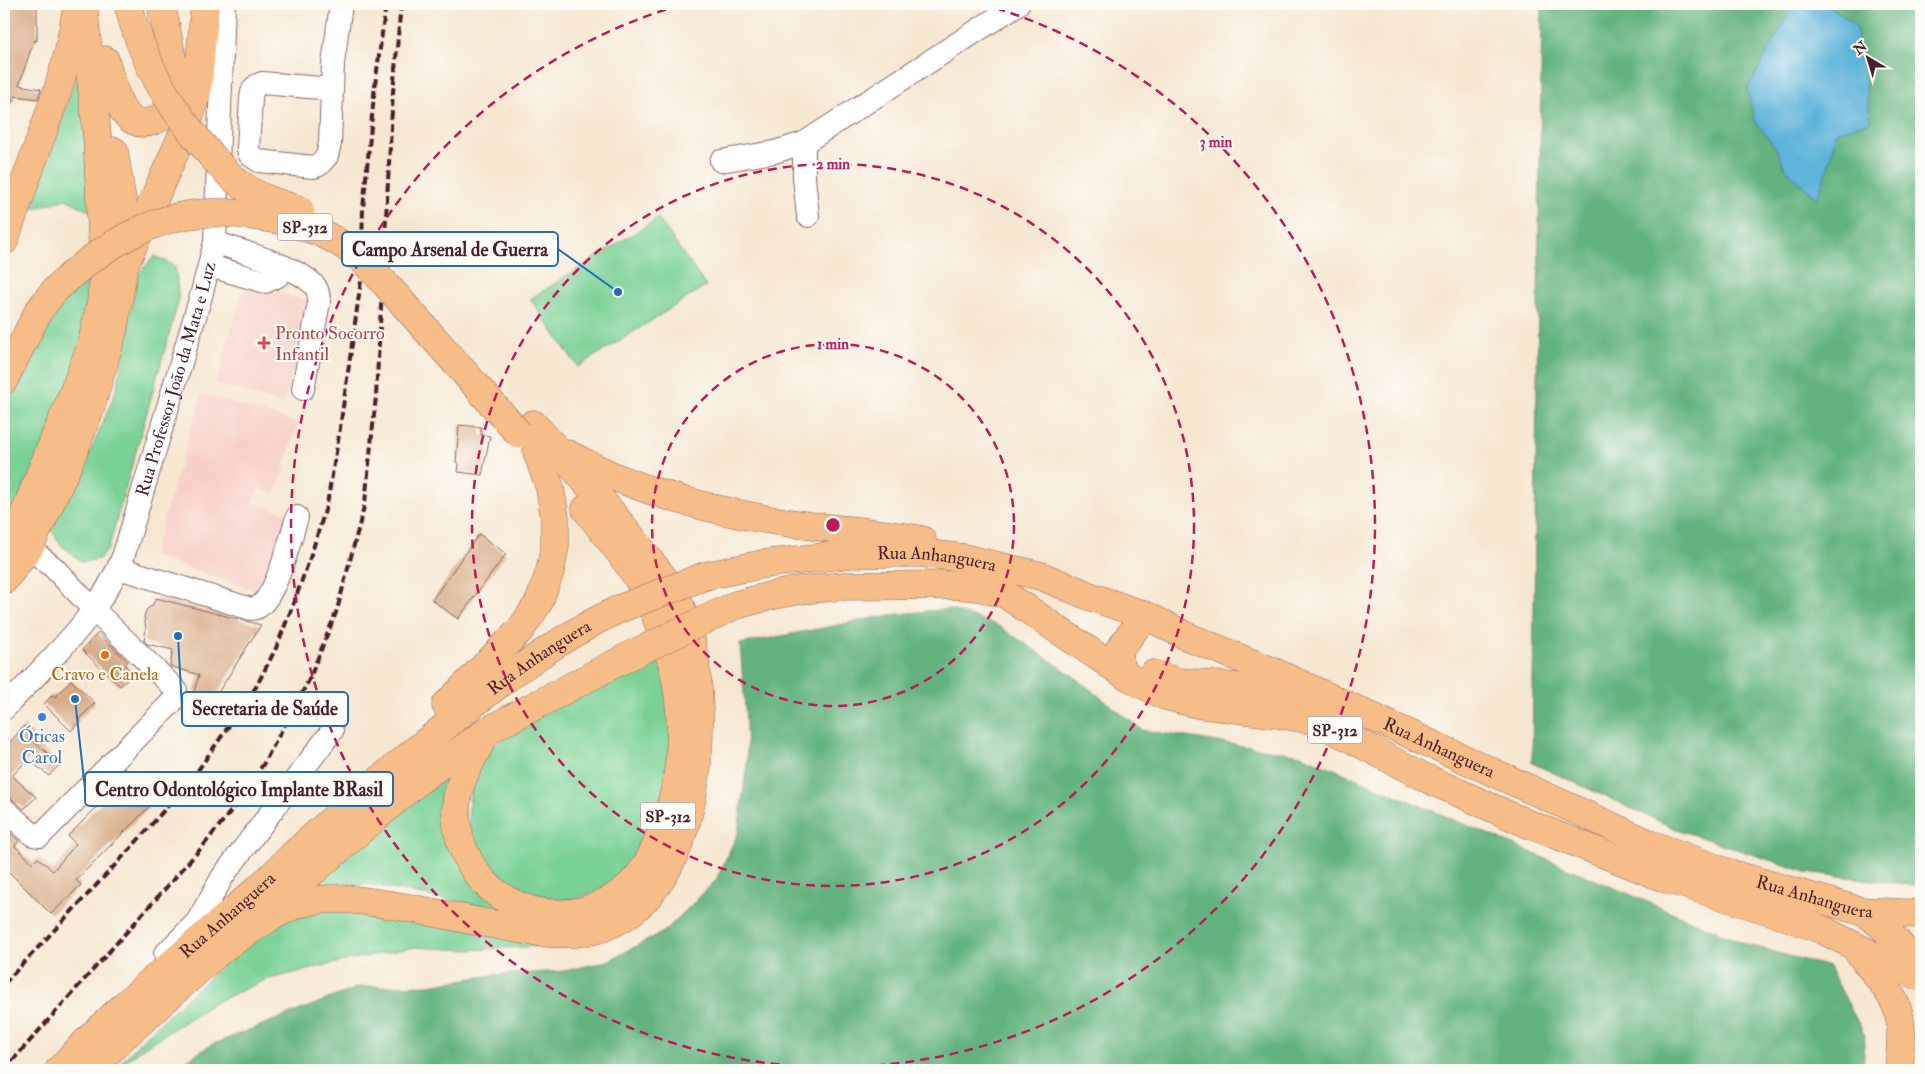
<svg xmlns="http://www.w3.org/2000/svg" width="1925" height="1074" viewBox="0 0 1925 1074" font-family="'IM FELL Double Pica',serif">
  <rect width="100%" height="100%" fill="#fdfcf7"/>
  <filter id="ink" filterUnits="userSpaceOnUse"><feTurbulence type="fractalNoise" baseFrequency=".02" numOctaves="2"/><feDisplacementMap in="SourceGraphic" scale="10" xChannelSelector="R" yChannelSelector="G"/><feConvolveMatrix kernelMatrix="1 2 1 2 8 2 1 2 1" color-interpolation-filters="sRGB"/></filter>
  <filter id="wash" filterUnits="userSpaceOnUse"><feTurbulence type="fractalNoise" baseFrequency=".0096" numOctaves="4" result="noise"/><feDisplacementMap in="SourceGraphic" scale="20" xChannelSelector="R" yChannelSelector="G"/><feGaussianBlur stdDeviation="1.12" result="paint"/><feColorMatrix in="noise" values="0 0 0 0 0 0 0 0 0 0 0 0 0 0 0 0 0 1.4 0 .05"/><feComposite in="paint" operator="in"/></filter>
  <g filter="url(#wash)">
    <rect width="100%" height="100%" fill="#f6e7d1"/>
    <!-- built -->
    <g fill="#f7d1c9">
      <polygon points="245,283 312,302 283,404 216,384"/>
      <polygon points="202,394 298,423 276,493 258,489 253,502 294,516 267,594 152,556"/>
    </g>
    <!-- green -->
    <g fill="#7ad196" stroke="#627860">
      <polygon points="83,56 95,214 66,199 31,210"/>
      <polygon points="658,218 706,286 578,367 530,299"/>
      <polygon points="155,256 175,266 179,299 108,550 99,559 82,562 62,546 51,530 92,448 116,391 138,274"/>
      <polygon points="88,275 94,302 79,363 4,534 4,401 24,369 53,312"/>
      <polygon points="662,654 675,712 662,815 626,879 576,899 539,900 516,892 495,875 479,856 468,824 470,790 483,757 509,732"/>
      <polygon points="459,761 443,809 526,915 372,885 335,883 310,888"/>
      <polygon points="334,905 562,945 466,950 415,947 348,960 265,980 214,1003 143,1048 114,1070 142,1040 205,981 249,941 275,922"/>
    </g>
    <!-- forest -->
    <g fill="#63b37f" stroke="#566955">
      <polygon points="1542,4 1921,4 1921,886 1806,872 1676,829 1532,763"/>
      <polygon points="948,609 997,625 1072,675 1142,730 1301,755 1749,945 1829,967 1865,1036 1863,1070 171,1070 211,1045 359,987 429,985 492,975 565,971 608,961 665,931 716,880 738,833 747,763 746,720 740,644 890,615"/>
    </g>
    <!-- water -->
    <polygon fill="#5db3da" stroke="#546982" points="1794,4 1827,4 1856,26 1871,121 1836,132 1830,161 1817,199 1785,168 1776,148 1755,121 1747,90"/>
    <g id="blocks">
      <!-- building -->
      <g fill="#d7ab86">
        <polygon points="4,4 37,4 37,41 35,40 30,52 19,85 41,89 38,99 15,96 4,118"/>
        <polygon points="459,425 481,427 481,435 490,436 482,475 458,472 459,464 456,462"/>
        <polygon points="479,534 506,554 458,619 432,600"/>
        <polygon points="156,598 261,625 214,699 194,692 199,675 170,666 173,650 147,644 144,640 146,629 144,616 147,609 152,606"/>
        <polygon points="98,633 128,662 125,665 133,674 120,686 82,650"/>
        <polygon points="71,680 95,703 78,720 80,721 71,731 44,704 52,695 55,697"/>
        <polygon points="24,726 35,737 32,740 60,764 49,776 28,759 12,776 36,797 24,809 12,799 4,796 4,749"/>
        <polygon points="125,768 157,799 76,880 81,885 51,914 4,867 4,827 19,841 15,846 33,863 38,858 53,871 76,844 68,836 106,798 101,793"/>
      </g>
    </g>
  </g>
  <g filter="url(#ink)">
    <use href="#blocks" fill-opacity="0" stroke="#866565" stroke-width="1"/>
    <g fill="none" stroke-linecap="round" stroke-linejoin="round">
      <defs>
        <g id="minor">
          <path d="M332,89L262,83C254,86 252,89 251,98L248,149L250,155L259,161L313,167L319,165L327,156L330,143L333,64L341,4"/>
          <polyline points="804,143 804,178 808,216"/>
          <polyline points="721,161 774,152 804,143 1018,4"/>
          <path d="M215,242C241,252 294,265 313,284C318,288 319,295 319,302L303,389"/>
          <polyline points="210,266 265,282 278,276 285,267"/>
          <path d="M119,568L251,609C252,609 258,608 258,607C276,597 291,537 297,517"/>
          <path id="s1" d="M4,709C47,662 101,616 124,554L201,296L215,242L224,4"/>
          <polyline points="4,809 33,835 40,836 173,701 176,696 176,690 169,683 94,610 53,567 29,548"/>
          <polyline points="165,954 197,922 223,876 332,731"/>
        </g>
        <g id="major">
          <path d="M105,60C112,82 120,134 153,121C161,118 171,112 173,103C179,76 166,32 161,4"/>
          <polyline points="114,151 123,207 124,260"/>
          <polyline points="4,241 57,92 69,51 76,13"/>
          <polyline points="4,380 38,312"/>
          <path d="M568,454C638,493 718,513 797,524C839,530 881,532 922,540"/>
          <polyline points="4,548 23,517 74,391 91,346 101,302 104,275 97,135 83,4"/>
          <path id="s2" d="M705,576L763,564L850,554L886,553H921L963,558L1041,576L1092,597L1149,617L1186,636L1274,672L1650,844L1732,874L1861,911L1921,914"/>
          <polyline points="4,580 29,548 69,463 90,409 113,331 124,266 186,127 197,92 205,4"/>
          <polyline points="736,605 770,596 800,590 844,586 954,585 978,587 1005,594 1125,675 1165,696 1197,704 1279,714 1317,721 1428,779 1526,823 1667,879 1777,913 1823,930 1902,970 1921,977"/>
          <polyline points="1153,674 1179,682 1294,692 1306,695"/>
          <polyline points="1125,675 1116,654 1136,627 1149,617"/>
          <polyline points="446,705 521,629 539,602 550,571 555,546 555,518 550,488 537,452"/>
          <path d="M487,731C474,756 456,782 456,811C457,891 540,939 610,900C641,883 652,857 664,826C683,778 685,721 674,670C671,658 666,646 662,634C656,615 649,596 638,579C623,554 603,532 586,509"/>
          <polyline points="270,908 417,782 487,731 635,653"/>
          <path d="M1861,911C1886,925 1904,949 1921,972"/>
          <path d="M222,949C244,935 275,911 299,904C325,896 352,899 378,903C414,908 450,916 486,923C518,929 552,937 585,932C708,912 717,695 680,605C673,588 655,567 643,552C609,508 572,464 533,424"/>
          <path d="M1857,950C1869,968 1890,988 1897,1008C1904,1027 1900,1051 1899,1070"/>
          <path id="s3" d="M59,1070C121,1002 194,947 262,885C273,876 282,865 292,856C333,817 377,782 421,746C485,694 544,645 619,609"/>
          <polyline points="91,1070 119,1041 235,937"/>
        </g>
      </defs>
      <!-- minor casing -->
      <use href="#minor" stroke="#866565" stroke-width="24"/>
      <!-- major casing -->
      <use href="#major" stroke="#866565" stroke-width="29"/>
      <!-- minor -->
      <use href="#minor" stroke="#fff" stroke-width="22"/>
      <!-- major -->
      <use href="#major" stroke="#f7bd88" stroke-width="28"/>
      <!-- rail -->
      <g stroke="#4a1f2b" stroke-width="4" stroke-dasharray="8 4" stroke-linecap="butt">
        <polyline points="4,984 131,848 194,776 256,687 276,648 293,605 311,555 327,504 339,435 361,281 363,209 375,85 386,4"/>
        <polyline points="4,1070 203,846 235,806 264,763 309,680 337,610 365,503 376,396 393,92 401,4"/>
      </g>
      <defs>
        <g id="major-bridge">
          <path d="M128,4C143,63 170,109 210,154C220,165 230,178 243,186C259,198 280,204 300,210"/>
          <path d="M38,312C44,304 50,295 57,288C95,251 152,215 207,213C224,212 242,214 260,217C294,221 330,233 357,255C366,262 374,272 382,280L519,434"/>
          <polyline points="619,609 705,576"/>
          <polyline points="635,653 736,605"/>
        </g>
      </defs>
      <!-- major-bridge casing -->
      <use href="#major-bridge" stroke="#866565" stroke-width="29" stroke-linecap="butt"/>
      <!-- major-bridge -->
      <use href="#major-bridge" stroke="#f7bd88" stroke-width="28"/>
    </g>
  </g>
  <!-- distance rings -->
  <g fill="none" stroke="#c2185b" stroke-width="2.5" stroke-dasharray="9 6">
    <circle cx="833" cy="525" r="181"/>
    <circle cx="833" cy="525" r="361"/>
    <path d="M982 4A542 542 0 1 1 684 4"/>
  </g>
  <!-- markers -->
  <path fill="#e0444e" stroke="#fdfcf7" stroke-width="2" d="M261.5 335.5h5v5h5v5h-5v5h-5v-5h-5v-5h5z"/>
  <circle fill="#e8710a" stroke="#fdfcf7" stroke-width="2" cx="105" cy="655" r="5"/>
  <circle fill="#3f7fe0" stroke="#fdfcf7" stroke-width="2" cx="42" cy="717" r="5"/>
  <g text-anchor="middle" stroke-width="4" stroke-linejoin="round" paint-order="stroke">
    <!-- shield labels -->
    <g fill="#fdfcf7" stroke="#806168" stroke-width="1">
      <rect x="277.5" y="213.5" width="55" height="27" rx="4"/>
      <rect x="1307.5" y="716.5" width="55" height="27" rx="4"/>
      <rect x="640.5" y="802.5" width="55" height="27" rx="4"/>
    </g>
    <g font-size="16" font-weight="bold" fill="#4a1f2b">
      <text x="305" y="233">SP-312</text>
      <text x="1335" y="736">SP-312</text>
      <text x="668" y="822">SP-312</text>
    </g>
    <!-- health labels -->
    <g font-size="18" fill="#be3a42" stroke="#fdfcf7" text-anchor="start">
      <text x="275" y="339">Pronto Socorro<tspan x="275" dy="21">Infantil</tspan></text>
    </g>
    <!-- street labels -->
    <g font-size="18" fill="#4a1f2b" stroke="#fdfcf7">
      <text dy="6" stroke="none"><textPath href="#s1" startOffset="380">Rua Professor João da Mata e Luz</textPath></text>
      <text dy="6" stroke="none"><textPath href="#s2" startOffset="234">Rua Anhanguera</textPath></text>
      <text dy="6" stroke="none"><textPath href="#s3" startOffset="634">Rua Anhanguera</textPath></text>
      <text dy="6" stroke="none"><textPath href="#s2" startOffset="774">Rua Anhanguera</textPath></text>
      <text dy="6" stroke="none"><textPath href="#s2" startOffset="1179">Rua Anhanguera</textPath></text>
      <text dy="6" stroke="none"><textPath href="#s3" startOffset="229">Rua Anhanguera</textPath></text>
    </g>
    <!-- food labels -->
    <g font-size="18" fill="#c56008" stroke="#fdfcf7">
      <text x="105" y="680">Cravo e Canela</text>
    </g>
    <!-- shop labels -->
    <g font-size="18" fill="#366cbe" stroke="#fdfcf7">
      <text x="42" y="742">Óticas<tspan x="42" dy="21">Carol</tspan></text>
    </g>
  </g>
  <circle cx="833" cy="525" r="8" fill="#c2185b" stroke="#fdfcf7" stroke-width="2.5"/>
  <g font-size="15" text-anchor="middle" font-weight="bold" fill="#c2185b" stroke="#fdfcf7" stroke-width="4" stroke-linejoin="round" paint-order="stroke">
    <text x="1216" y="147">3 min</text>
    <text x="833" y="169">2 min</text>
    <text x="833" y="349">1 min</text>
  </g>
  <!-- callouts -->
  <path fill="none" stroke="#1f6fb2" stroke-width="2" d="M618 292L558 249M178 636L182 709M75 699L85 789"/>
  <g fill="#1f6fb2" stroke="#fdfcf7" stroke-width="2">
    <circle cx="618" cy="292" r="5"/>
    <circle cx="178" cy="636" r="5"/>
    <circle cx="75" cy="699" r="5"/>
  </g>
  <g fill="#fdfcf7" stroke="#1f6fb2" stroke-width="2">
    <rect x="342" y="232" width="216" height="34" rx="5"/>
    <rect x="182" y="692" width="166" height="34" rx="5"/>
    <rect x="85" y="772" width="308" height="34" rx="5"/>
  </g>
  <g font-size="19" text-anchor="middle" font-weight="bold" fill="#4a1f2b">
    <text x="450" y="256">Campo Arsenal de Guerra</text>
    <text x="265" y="715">Secretaria de Saúde</text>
    <text x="239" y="796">Centro Odontológico Implante BRasil</text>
  </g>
  <!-- margin -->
  <rect width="1925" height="1074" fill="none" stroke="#fdfcf7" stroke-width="20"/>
  <!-- north arrow -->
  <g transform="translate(1868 58) rotate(322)" stroke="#fdfcf7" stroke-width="4" paint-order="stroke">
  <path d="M0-4L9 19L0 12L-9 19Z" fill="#4a1f2b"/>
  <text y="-8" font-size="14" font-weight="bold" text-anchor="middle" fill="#4a1f2b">N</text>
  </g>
</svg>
